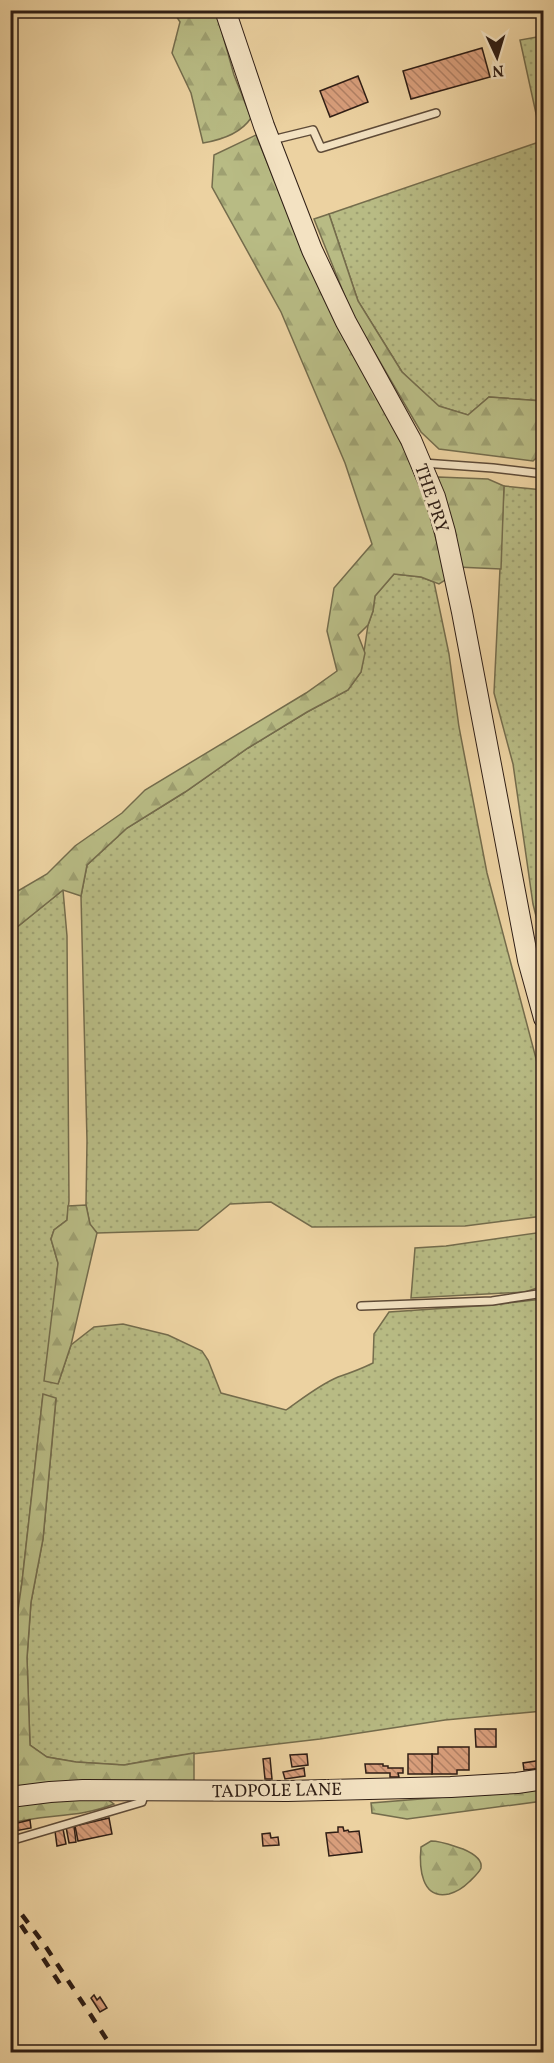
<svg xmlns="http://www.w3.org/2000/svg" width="554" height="2063" viewBox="0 0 554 2063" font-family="Vollkorn,serif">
  <defs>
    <pattern id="grass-dots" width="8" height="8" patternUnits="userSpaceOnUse" patternTransform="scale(1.5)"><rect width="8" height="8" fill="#b8bb84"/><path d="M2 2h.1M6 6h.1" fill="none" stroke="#9ea071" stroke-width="1.8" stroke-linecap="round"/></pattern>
    <pattern id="forest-firs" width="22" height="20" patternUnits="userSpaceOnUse" patternTransform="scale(1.5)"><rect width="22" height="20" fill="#b8bb84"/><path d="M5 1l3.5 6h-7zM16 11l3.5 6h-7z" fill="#9ea071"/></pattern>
    <pattern id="building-back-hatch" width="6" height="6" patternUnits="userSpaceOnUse" patternTransform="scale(1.5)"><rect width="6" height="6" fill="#d89e7b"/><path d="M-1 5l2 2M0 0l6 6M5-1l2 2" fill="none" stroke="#b08064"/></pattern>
  </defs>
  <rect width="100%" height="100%" fill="#ecd2a1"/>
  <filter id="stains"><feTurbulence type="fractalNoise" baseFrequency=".00333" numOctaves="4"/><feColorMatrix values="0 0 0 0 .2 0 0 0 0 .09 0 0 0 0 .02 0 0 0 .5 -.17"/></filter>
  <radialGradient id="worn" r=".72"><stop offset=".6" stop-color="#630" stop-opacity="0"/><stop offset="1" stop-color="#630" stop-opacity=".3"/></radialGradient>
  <!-- grass -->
  <g fill="url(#grass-dots)" stroke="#746c4c" stroke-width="1.5">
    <polygon points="543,36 543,401 489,397 468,415 438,406 402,372 358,301 329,214 542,141 520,40"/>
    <polygon points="504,486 543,490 543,944 533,904 513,764 494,693"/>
    <polygon points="394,574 421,577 434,582 449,654 459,727 487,873 543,1085 543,1216 465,1226 312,1227 271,1202 230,1204 198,1230 97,1233 90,1225 86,1205 87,1141 81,896 87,865 127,828 185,792 248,748 307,712 348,690 361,672 368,625 373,611 375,596"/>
    <path d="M63,890L67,936L69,1201L67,1220L54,1230L51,1239L58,1263L54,1311L58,1384L71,1345L94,1327L123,1324L168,1335L202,1351L208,1360L221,1393L286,1410C302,1399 319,1385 338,1377C350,1373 361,1369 373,1363L374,1334L389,1312L492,1305L543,1299V1711L445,1720L320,1739L167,1757L124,1765L76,1762L47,1757L30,1745L27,1658L31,1602L43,1539L56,1399L43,1395L22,1582L12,1652L11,1678V932Z"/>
    <polygon points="543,1232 543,1286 525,1292 411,1298 415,1248 446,1246"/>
  </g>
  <!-- forest -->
  <g fill="url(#forest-firs)" stroke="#746c4c" stroke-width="1.5">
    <path d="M173,11H216L234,75L251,118C241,133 221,140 203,143L191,93L172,53L180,22Z"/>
    <polygon points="256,135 295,231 420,481 447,579 439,584 421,577 394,574 375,596 373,611 368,625 358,635 365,653 361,672 348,690 307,712 248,748 185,792 127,828 87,865 81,896 63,890 11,932 11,895 47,874 75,846 122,813 145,790 306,693 337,671 327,631 334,588 372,544 345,463 281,312 212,187 214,155"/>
    <polygon points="329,214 358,301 402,372 439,406 468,415 489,397 543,401 544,451 533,461 439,449 421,432 352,314 314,219"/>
    <polygon points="438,477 488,479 504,486 501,569 457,567"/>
    <polygon points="86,1205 90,1224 97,1233 71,1345 58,1384 44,1381 58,1263 51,1239 54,1230 67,1220 68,1206"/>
    <polygon points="43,1394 56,1398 43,1539 31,1602 27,1658 30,1745 47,1757 76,1762 124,1765 194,1753 194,1783 11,1791 12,1652 22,1582"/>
    <polygon points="543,1789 543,1801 407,1819 372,1813 371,1803"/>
    <path d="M62,1798L107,1799L114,1804C80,1818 45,1814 11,1823V1806Z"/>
    <path d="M431,1841C442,1841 453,1846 463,1849C470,1852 483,1858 481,1868C479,1873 473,1878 469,1882C463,1888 456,1892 449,1894C421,1900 419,1867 421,1847Z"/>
  </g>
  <!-- building -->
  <g fill="url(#building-back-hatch)" stroke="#2f1e15" stroke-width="1.5">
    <polygon points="482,48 490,77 411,99 403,71"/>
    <polygon points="358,76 368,102 330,117 320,91"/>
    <polygon points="544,1724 544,1743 540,1743 539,1739 537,1739 537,1725"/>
    <polygon points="475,1729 496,1729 496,1747 476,1747"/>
    <polygon points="438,1747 469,1747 469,1770 457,1770 457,1774 432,1774 432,1754 438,1754"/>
    <polygon points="307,1754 308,1765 292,1767 290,1755"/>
    <rect x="408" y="1754" width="24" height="20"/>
    <polygon points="270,1758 272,1779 265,1779 263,1759"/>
    <polygon points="542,1760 543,1768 524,1770 523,1763"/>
    <polygon points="365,1764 383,1764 383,1766 388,1766 388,1768 403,1768 403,1773 398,1773 399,1777 390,1777 390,1773 366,1773"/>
    <polygon points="304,1768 305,1776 285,1779 283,1772"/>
    <polygon points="109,1818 112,1834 78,1841 75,1826"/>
    <polygon points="30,1820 31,1828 15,1831 13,1824"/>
    <polygon points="74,1826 76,1842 69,1843 66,1827"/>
    <polygon points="338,1827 343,1827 344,1831 348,1830 349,1832 359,1831 362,1852 329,1856 326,1833 338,1832"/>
    <polygon points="63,1829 66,1844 57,1846 55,1831"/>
    <polygon points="270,1833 271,1838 278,1837 279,1845 263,1846 262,1834"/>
    <polygon points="94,1995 97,2000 100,1997 107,2008 100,2012 91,1998"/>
  </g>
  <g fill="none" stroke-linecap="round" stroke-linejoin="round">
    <defs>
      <g id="lane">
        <polyline points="272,140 313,130 321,148 436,113"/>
        <polyline points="423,463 493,468 544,474"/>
        <polyline points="361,1306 492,1301 544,1293"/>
        <polyline points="10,1841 142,1802 145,1792"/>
      </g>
      <g id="secondary">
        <polyline points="225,10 264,126 312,250 346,322 411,440 435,497 445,532 462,612 528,960 544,1018"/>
        <polyline points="10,1797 50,1792 83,1790 287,1791 451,1787 517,1783 544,1779"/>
      </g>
    </defs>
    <!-- lane casing -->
    <use href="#lane" stroke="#5e4b38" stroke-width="10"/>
    <!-- secondary casing -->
    <use href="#secondary" stroke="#2f1e15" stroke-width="22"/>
    <!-- lane -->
    <use href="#lane" stroke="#f3e2c2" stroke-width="7"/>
    <!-- secondary -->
    <use href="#secondary" stroke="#f3e2c2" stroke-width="20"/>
    <!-- rail -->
    <g stroke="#2f1e15" stroke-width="4.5" stroke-dasharray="10 10" stroke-linecap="butt">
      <polyline points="10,1899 44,1944 115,2052"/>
      <polyline points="21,1925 64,1990"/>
    </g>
  </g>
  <g text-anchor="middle" stroke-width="6" stroke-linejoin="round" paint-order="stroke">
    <!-- street labels -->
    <g font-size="18" fill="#2f1e15" stroke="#f3e2c2">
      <text transform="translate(432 498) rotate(71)" y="6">THE PRY</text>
      <text transform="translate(277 1790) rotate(-1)" y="6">TADPOLE LANE</text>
    </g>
  </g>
  <!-- margin -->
  <rect width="554" height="2063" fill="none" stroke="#ecd2a1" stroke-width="36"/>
  <rect x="12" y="12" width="530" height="2039" fill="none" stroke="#2f1e15" stroke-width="3"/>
  <rect x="18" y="18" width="518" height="2027" fill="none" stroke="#2f1e15" stroke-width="1.5"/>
  <!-- north arrow -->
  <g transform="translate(497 57) rotate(176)" stroke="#f3e2c2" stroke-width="4.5" paint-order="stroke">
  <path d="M0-4.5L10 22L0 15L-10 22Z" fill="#2f1e15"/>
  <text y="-9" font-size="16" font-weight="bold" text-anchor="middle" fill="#2f1e15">N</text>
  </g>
  <rect width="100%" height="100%" filter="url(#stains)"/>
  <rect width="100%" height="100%" fill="url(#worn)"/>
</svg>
